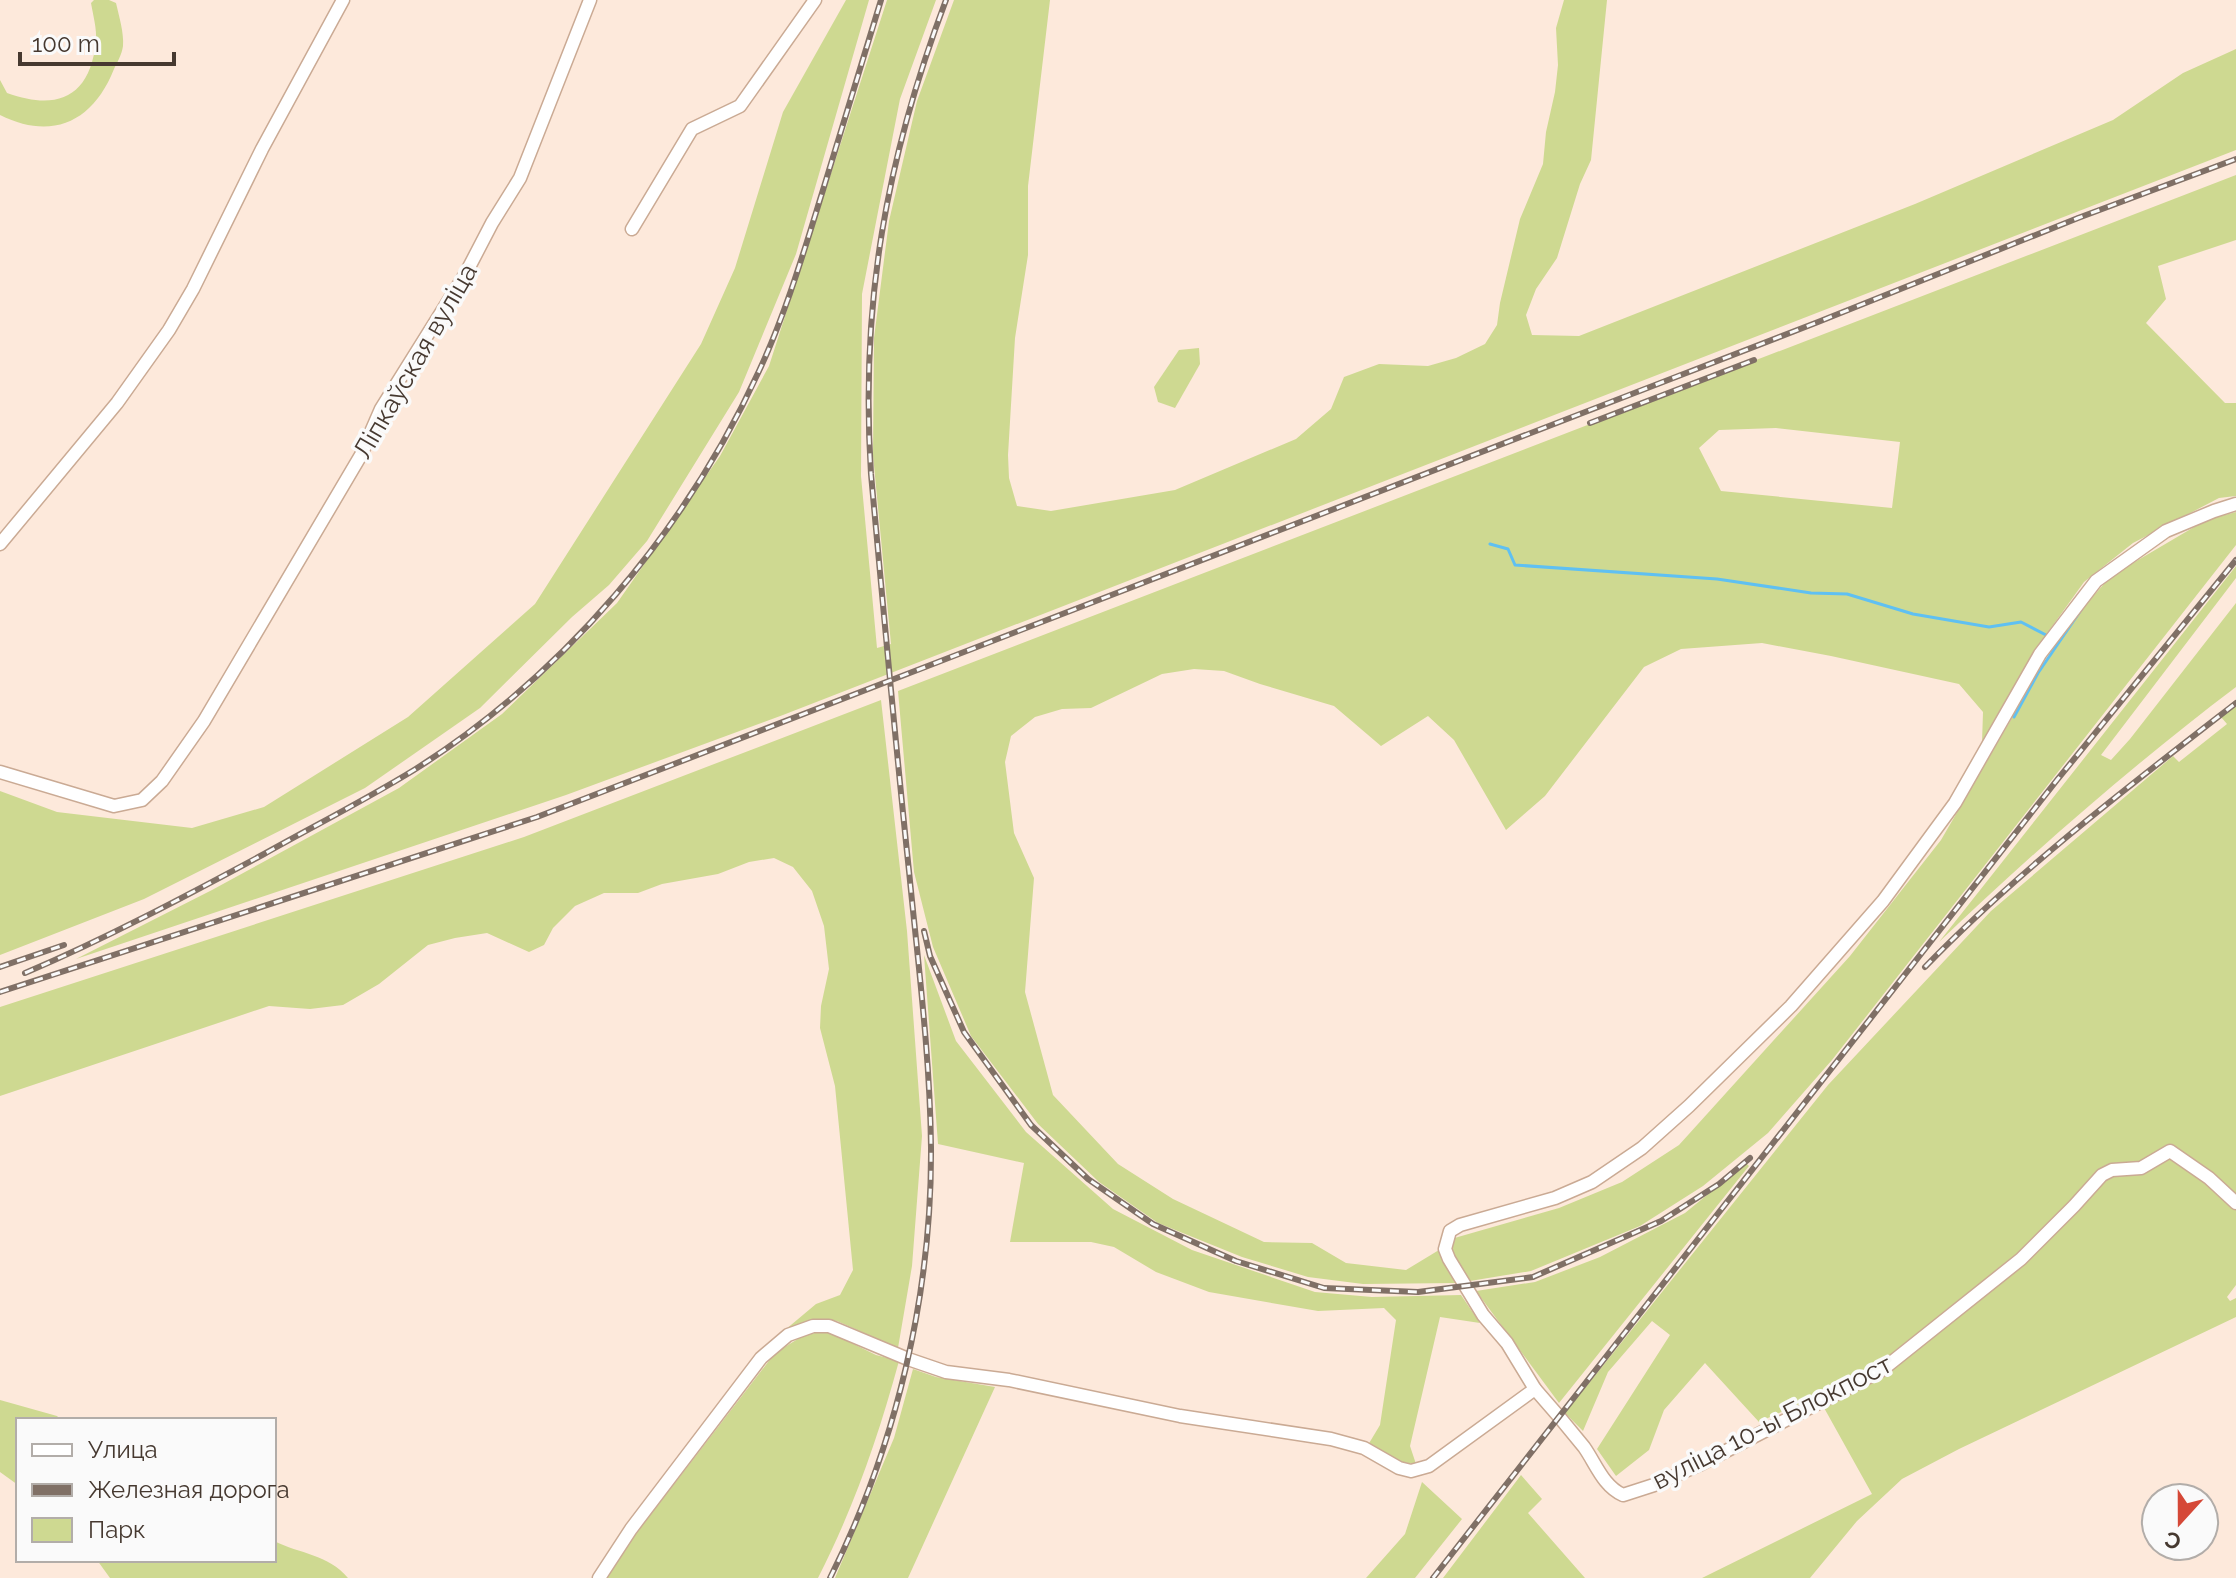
<svg xmlns="http://www.w3.org/2000/svg" width="2236" height="1578" viewBox="0 0 2236 1578" font-family="Raleway,sans-serif">
  <rect width="100%" height="100%" fill="#fde9db"/>
  <!-- green -->
  <g fill="#ced991" fill-rule="evenodd">
    <path d="M94,0H109L116,3C119,16 124,33 123,46C122,54 117,63 114,69C93,122 52,141 0,115V80L7,93C57,111 90,98 96,41C97,29 93,15 91,3Z"/>
    <polygon points="846,0 869,0 796,254 739,392 647,541 609,585 572,617 480,708 365,788 144,899 0,955 0,791 57,812 192,828 264,807 408,717 535,604 701,344 735,268 783,112"/>
    <polygon points="887,0 936,0 900,99 862,294 861,476 877,648 891,644 873,455 874,338 889,221 917,101 954,0 1050,0 1028,186 1028,255 1015,338 1008,455 1009,478 1017,506 1051,511 1175,490 1296,439 1331,409 1344,377 1379,364 1428,366 1456,358 1485,344 1497,325 1500,303 1520,219 1543,164 1546,132 1555,92 1558,65 1556,28 1564,0 1607,0 1591,160 1580,184 1557,258 1536,289 1526,315 1532,335 1579,336 1915,204 2113,120 2183,73 2236,49 2236,150 783,715 566,795 76,959 212,890 399,788 502,714 617,603 720,456 769,366"/>
    <path d="M2236,175V240L2158,266L2166,299L2146,323L2225,403H2236V496L2219,498L2133,543L2084,582L2033,653L1982,743L1983,712L1959,684L1831,656L1762,643L1681,649L1644,667L1545,796L1506,830L1454,740L1428,716L1381,746L1334,706L1260,684L1224,671L1194,669L1162,674L1091,708L1062,709L1035,717L1011,736L1005,762L1014,833L1034,878L1025,992L1053,1095L1118,1164L1173,1199L1264,1242L1312,1243L1346,1263L1406,1270L1439,1250L1457,1283L1363,1284L1308,1277L1242,1257L1158,1223L1099,1182L1038,1124L971,1036L933,947L914,872L898,691ZM1776,428L1900,442L1892,508L1721,491L1699,448L1719,430Z"/>
    <polygon points="1199,348 1200,364 1175,408 1158,402 1154,387 1179,350"/>
    <polygon points="2236,512 2236,545 1832,1060 1768,1133 1703,1186 1640,1226 1531,1271 1470,1281 1449,1252 1451,1239 1559,1208 1622,1182 1679,1145 1850,956 1941,840 2038,673 2081,610 2111,576 2206,520"/>
    <path d="M2236,566V578L2101,755L2111,760L2130,739L2236,603V687C2134,764 2031,854 1939,942Z"/>
    <polygon points="881,700 907,931 922,1136 912,1266 898,1348 837,1321 823,1319 785,1330 816,1304 840,1295 853,1270 835,1086 820,1028 821,1006 829,969 824,926 812,891 793,867 774,858 749,862 718,874 662,884 638,893 604,893 575,906 553,928 544,945 529,952 487,933 455,938 428,945 379,984 343,1005 310,1009 269,1006 0,1096 0,1007 524,837"/>
    <polygon points="2236,705 2236,1285 2227,1297 2230,1301 2236,1298 2236,1317 1959,1449 1902,1479 1857,1521 1810,1578 1702,1578 1872,1494 1823,1406 1839,1386 1759,1422 1705,1363 1664,1410 1649,1450 1616,1476 1597,1449 1670,1335 1652,1321 1608,1372 1583,1431 1565,1413 1828,1085 1991,911 2173,756 2179,762 2227,724 2221,717"/>
    <polygon points="924,955 956,1041 1026,1132 1113,1209 1192,1250 1315,1292 1372,1297 1461,1295 1480,1323 1440,1317 1410,1446 1416,1464 1393,1461 1368,1445 1380,1425 1396,1320 1384,1308 1318,1311 1209,1292 1156,1272 1114,1247 1091,1242 1010,1242 1024,1163 938,1144"/>
    <polygon points="1746,1163 1749,1166 1559,1403 1476,1291 1535,1282 1600,1257 1685,1213"/>
    <path d="M825,1330L876,1355L899,1361C878,1438 854,1507 818,1578H606L638,1531L775,1353L801,1337Z"/>
    <polygon points="913,1369 936,1377 995,1387 908,1578 835,1578 894,1438"/>
    <polygon points="0,1400 57,1416 61,1420 18,1420 18,1485 0,1472"/>
    <polygon points="1521,1475 1542,1499 1528,1513 1585,1578 1443,1578"/>
    <polygon points="1422,1482 1462,1519 1415,1578 1366,1578 1405,1534"/>
    <path d="M274,1541C300,1554 328,1554 348,1578H110L97,1560H274Z"/>
  </g>
  <g fill="none" stroke-linecap="round" stroke-linejoin="round">
    <!-- stream -->
    <g stroke="#5fc0f2" stroke-width="3">
      <polyline points="1490,544 1508,549 1515,565 1717,579 1811,593 1847,594 1913,614 1989,627 2021,622 2046,635"/>
      <polyline points="2014,717 2038,673 2081,610"/>
    </g>
    <defs>
      <g id="minor">
        <polyline points="632,229 692,129 740,106 815,0"/>
        <polyline points="0,544 117,403 169,330 193,289 262,149 343,0"/>
        <polyline points="0,772 114,806 142,800 162,781 204,721 361,455 381,409 466,273 492,223 520,178 590,0"/>
        <path d="M1535,1389C1552,1408 1568,1427 1584,1447C1596,1464 1603,1486 1623,1495L1654,1485L1699,1465L1882,1370L2021,1259L2074,1206L2102,1175L2112,1170L2141,1168L2170,1151L2209,1178L2236,1203"/>
        <polyline points="599,1578 631,1529 761,1358 788,1335 813,1326 829,1326 908,1359 946,1372 1009,1380 1180,1416 1331,1439 1364,1448 1399,1468 1411,1471 1429,1466 1535,1389 1507,1343 1483,1315 1449,1259 1445,1249 1450,1231 1460,1225 1555,1198 1592,1182 1642,1148 1689,1106 1791,1006 1883,901 1955,803 2040,654 2096,581 2166,531 2214,511 2236,504"/>
      </g>
    </defs>
    <!-- minor casing -->
    <use href="#minor" stroke="#caaa94" stroke-width="15"/>
    <!-- minor -->
    <use href="#minor" stroke="#fff" stroke-width="12"/>
    <defs>
      <g id="rail">
        <polyline points="1590,423 1754,360"/>
        <polyline points="924,931 930,956 964,1032 1031,1125 1088,1179 1153,1224 1236,1261 1324,1288 1418,1292 1533,1277 1661,1221 1719,1184 1750,1158"/>
        <polyline points="0,967 64,945"/>
        <path d="M1925,967C2020,869 2129,786 2236,703"/>
        <path d="M25,973C107,938 186,896 264,854C314,826 365,800 414,770C563,676 686,531 759,371C786,313 804,251 823,190C842,127 862,64 881,0"/>
        <polyline points="0,992 537,817 1818,322 2078,218 2236,159"/>
        <path d="M830,1578C896,1446 932,1295 931,1147C930,1055 918,963 909,871C895,739 883,606 871,474C860,304 886,159 946,0"/>
        <polyline points="1433,1578 2057,780 2236,560"/>
      </g>
    </defs>
    <!-- rail casing -->
    <use href="#rail" stroke="#807066" stroke-width="6"/>
    <!-- rail -->
    <use href="#rail" stroke="#fafafa" stroke-width="3" stroke-dasharray="9" stroke-linecap="butt"/>
  </g>
  <g text-anchor="middle" stroke-width="7" stroke-linejoin="round" paint-order="stroke">
    <!-- street labels -->
    <g font-size="26" fill="#463930" stroke="#fafafa">
      <text transform="translate(415 361) rotate(-60)" y="9">Ліпкаўская вуліца</text>
      <text transform="translate(1772 1422) rotate(-27)" y="9">вуліца 10-ы Блокпост</text>
    </g>
  </g>
  <!-- legend -->
  <rect x="16" y="1418" width="260" height="144" fill="#fafafa" stroke="#b2ada9" stroke-width="2"/>
  <rect x="32" y="1444" width="40" height="12" fill="#ffffff" stroke="#b2ada9" stroke-width="2"/>
  <text x="88" y="1458" font-size="24" fill="#463930">Улица</text>
  <rect x="32" y="1484" width="40" height="12" fill="#807066" stroke="#b2ada9" stroke-width="2"/>
  <text x="88" y="1498" font-size="24" fill="#463930">Железная дорога</text>
  <rect x="32" y="1518" width="40" height="24" fill="#ced991" stroke="#b2ada9" stroke-width="2"/>
  <text x="88" y="1538" font-size="24" fill="#463930">Парк</text>
  <!-- north arrow -->
  <g transform="translate(2180 1522) rotate(201)"><circle r="38" fill="#fafafa" stroke="#b2ada9" stroke-width="2"/>
  <path d="M0-6L14 30L0 20L-14 30Z" fill="#d54837"/>
  <text y="-12" font-size="22" font-weight="bold" text-anchor="middle" fill="#463930">С</text>
  </g>
  <!-- scale -->
  <path d="M20 52v12h154v-12" fill="none" stroke="#463930" stroke-width="4"/>
  <text x="32" y="52" font-size="24" fill="#463930" stroke="#fafafa" stroke-width="6" paint-order="stroke">100 m</text>
</svg>
